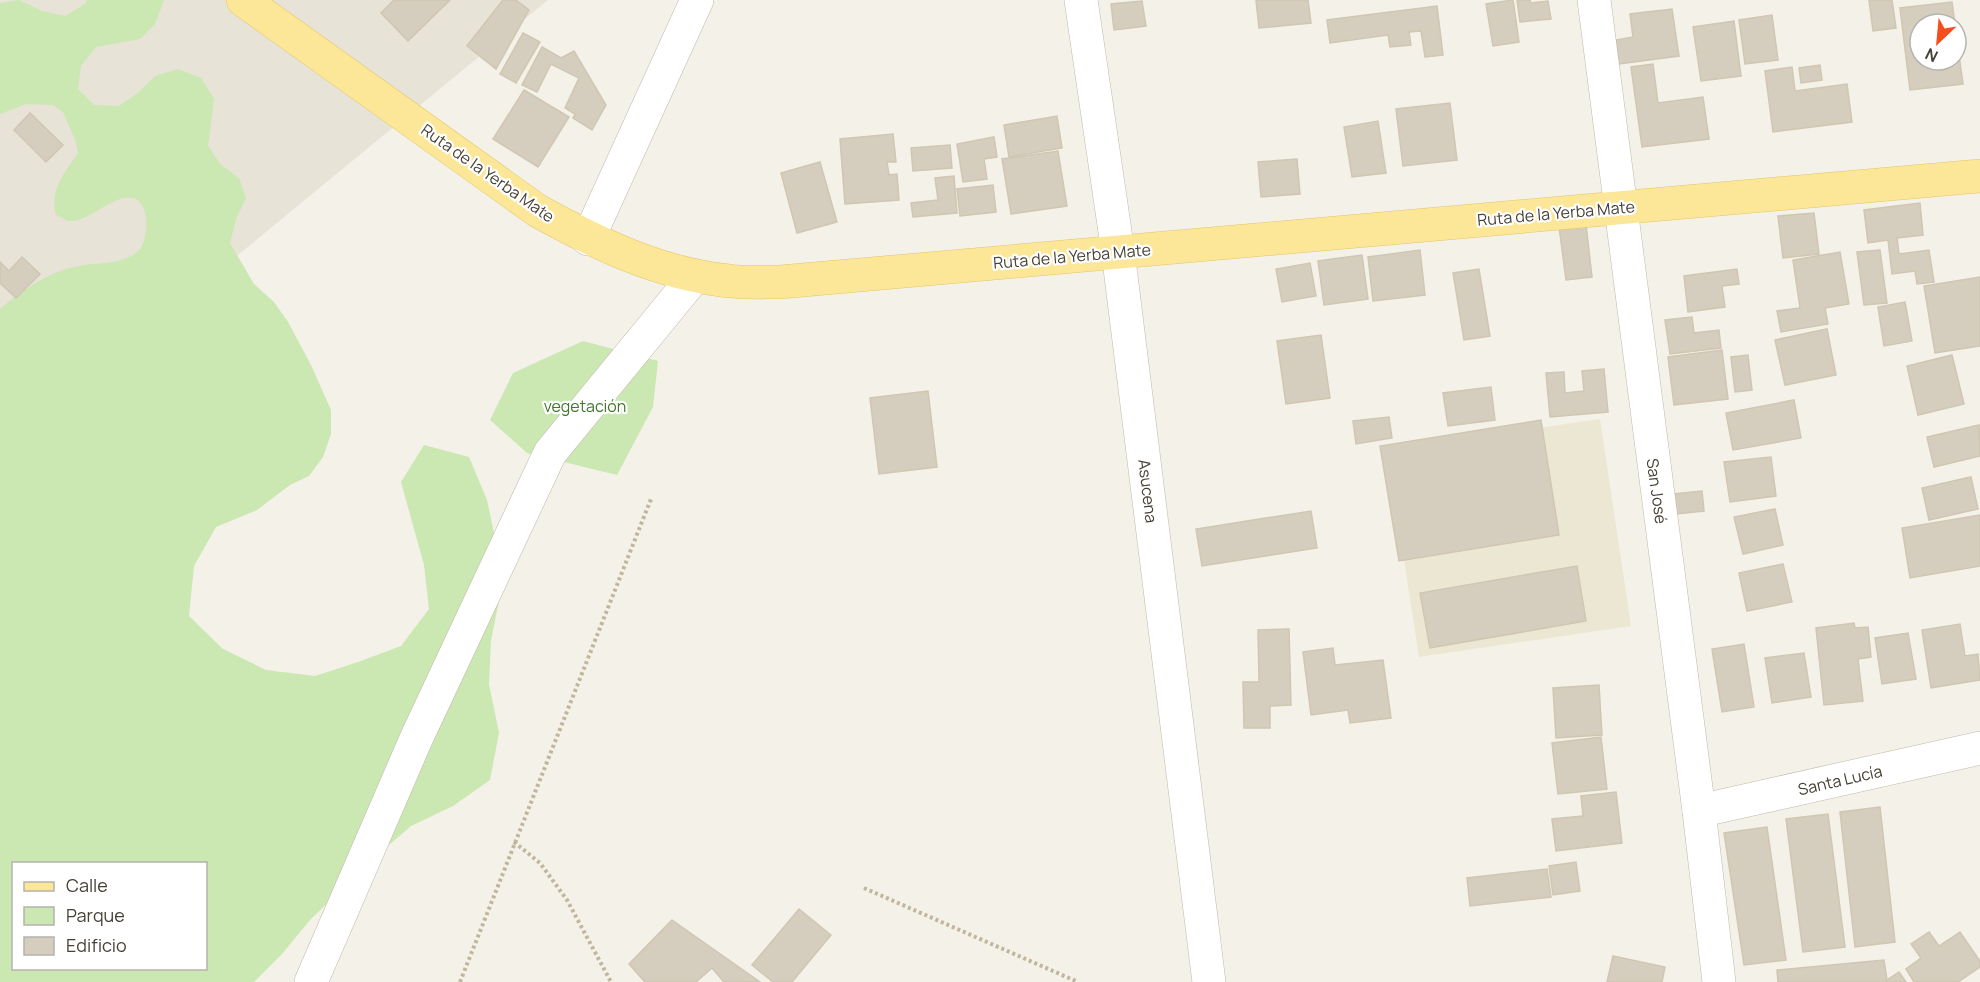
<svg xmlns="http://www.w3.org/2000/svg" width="1980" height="982" viewBox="0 0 1980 982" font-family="Manrope,sans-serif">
  <rect width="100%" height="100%" fill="#f4f1e8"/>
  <!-- residential -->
  <polygon fill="#e7e3d6" points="0,0 548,0 63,399 0,371"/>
  <!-- education -->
  <polygon fill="#ece7d2" points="1600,419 1631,626 1419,657 1387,450"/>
  <!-- green -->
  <g fill="#cbe7b2" fill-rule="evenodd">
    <path d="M19,0L42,11L65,16L85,4L87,0H164L155,24L140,39L96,47L81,66L78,89L94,105L119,106L139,92L155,76L178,69L201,78L214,99L208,146L221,165L239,178L246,198L236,219L230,243L254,284L274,302L288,322L311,365L331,410V434L323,457L309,476L290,485L257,510L216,527L194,566L189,616L223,649L266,670L315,676L358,662L401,646L429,609L424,565L401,482L424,445L469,457L487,500L497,547L500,596L491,640L489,684L499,733L490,780L453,806L411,826L376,856L310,920L282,954L254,982H0V309C25,288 51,270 84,265C98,263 115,264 129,257C132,256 138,252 140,249C148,239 150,206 136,199C116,190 90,223 68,221C65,220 60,216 56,215C49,191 65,172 78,153L76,142L63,112L53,105L26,104L0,114V3ZM14,864H206V968H14Z"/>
    <polygon points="583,341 658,361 653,407 617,475 527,453 490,420 513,373"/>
  </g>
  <!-- building -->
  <g fill="#d5cebe" stroke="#d0c6b1" stroke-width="1.5">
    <polygon points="394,0 450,0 408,41 381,13"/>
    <polygon points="503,0 516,0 529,10 496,69 467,46"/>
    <polygon points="1256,0 1308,0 1311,23 1259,28"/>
    <polygon points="1513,0 1519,42 1493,46 1486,4"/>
    <polygon points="1517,0 1530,0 1531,3 1548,1 1551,19 1520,22"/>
    <polygon points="1869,0 1892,0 1896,28 1873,31"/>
    <polygon points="1142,1 1146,26 1114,30 1111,4"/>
    <polygon points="1952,2 1955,24 1920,24 1920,60 1956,60 1956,33 1963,84 1910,90 1900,8"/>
    <polygon points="1437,6 1443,55 1425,57 1421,31 1409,32 1411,45 1390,47 1388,35 1330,43 1327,20"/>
    <polygon points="1672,9 1679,56 1619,64 1616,40 1633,37 1630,14"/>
    <polygon points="1772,15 1778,60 1745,64 1739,20"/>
    <polygon points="1734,21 1741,76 1701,81 1693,27"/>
    <polygon points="523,33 540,42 516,83 500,74"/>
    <polygon points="542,47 561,58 574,51 606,105 592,130 573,118 575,114 565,108 579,78 551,64 537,92 522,85"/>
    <polygon points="1653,64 1658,103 1703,97 1709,139 1642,147 1631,67"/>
    <polygon points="1820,65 1822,80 1801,83 1799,68"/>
    <polygon points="1792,67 1795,91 1847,84 1852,122 1773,132 1765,71"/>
    <polygon points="524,90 569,117 538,167 493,139"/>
    <polygon points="1450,103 1457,160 1403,166 1396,109"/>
    <polygon points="30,113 63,145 46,162 14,130"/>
    <polygon points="1057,116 1062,148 1009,157 1004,125"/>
    <polygon points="1378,121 1386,173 1352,177 1344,127"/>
    <polygon points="893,134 896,162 887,162 889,175 897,174 899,200 845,204 840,139"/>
    <polygon points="994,137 997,157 984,159 987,179 963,182 957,144"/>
    <polygon points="950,145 952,168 913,171 911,148"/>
    <polygon points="1058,151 1067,206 1011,214 1002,159"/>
    <polygon points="1297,159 1300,194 1261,197 1258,162"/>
    <polygon points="820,162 837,222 797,233 781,173"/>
    <polygon points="954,176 957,213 913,217 911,203 938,200 935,178"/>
    <polygon points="993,185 996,212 960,216 957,189"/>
    <polygon points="1920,203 1923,235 1897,238 1899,254 1929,250 1934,282 1917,284 1915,271 1892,274 1888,240 1868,243 1864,210"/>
    <polygon points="1814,213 1819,254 1783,258 1778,216"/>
    <polygon points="1585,216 1592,277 1566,280 1558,219"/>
    <polygon points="1420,250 1425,295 1373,301 1368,257"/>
    <polygon points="1880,250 1887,303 1864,305 1857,252"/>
    <polygon points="1840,252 1849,304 1825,308 1828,324 1781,332 1777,311 1800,308 1793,260"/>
    <polygon points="1362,255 1368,299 1324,305 1318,261"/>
    <polygon points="22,257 40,274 16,298 0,283 0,262 9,271"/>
    <polygon points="1310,263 1316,296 1282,302 1276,269"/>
    <polygon points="1479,269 1490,336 1464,340 1453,273"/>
    <polygon points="1737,269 1739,284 1722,286 1725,307 1688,312 1684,276"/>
    <polygon points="1980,277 1980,346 1935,353 1924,286"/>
    <polygon points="1905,302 1912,341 1884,346 1878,307"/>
    <polygon points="1692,317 1694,333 1719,330 1721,348 1670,354 1665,320"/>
    <polygon points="1827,329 1836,375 1785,385 1775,340"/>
    <polygon points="1321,335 1330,398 1286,404 1277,341"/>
    <polygon points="1722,350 1728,399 1674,405 1668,357"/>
    <polygon points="1748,355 1752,390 1735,392 1731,357"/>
    <polygon points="1952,355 1964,404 1918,415 1907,366"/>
    <polygon points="1604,369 1608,412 1550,417 1546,373 1564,372 1565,393 1584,391 1582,371"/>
    <polygon points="1491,387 1495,420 1448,426 1443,393"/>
    <polygon points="928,391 937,467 879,474 870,398"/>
    <polygon points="1794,400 1801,438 1733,450 1726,413"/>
    <polygon points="1389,417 1392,438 1356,444 1353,421"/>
    <polygon points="1541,420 1559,535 1399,561 1380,446"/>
    <polygon points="1979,425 1980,456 1934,467 1927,437"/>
    <polygon points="1771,457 1776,496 1730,502 1724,462"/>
    <polygon points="1971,477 1978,509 1929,520 1922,488"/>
    <polygon points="1702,491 1704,511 1676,514 1674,494"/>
    <polygon points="1775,509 1783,545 1743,554 1734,517"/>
    <polygon points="1311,511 1317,548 1202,566 1196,529"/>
    <polygon points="1980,515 1980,566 1910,578 1902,528"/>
    <polygon points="1783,564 1792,602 1747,611 1739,573"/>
    <polygon points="1577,566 1586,621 1430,648 1420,593"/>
    <polygon points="1854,623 1855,628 1868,627 1871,657 1858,659 1863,701 1824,705 1816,628"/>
    <polygon points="1960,624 1965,656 1978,654 1980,680 1931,688 1922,630"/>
    <polygon points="1289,629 1291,705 1270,706 1270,728 1244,728 1243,682 1259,682 1258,630"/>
    <polygon points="1908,633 1916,679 1882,684 1875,638"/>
    <polygon points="1744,644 1754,707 1722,712 1712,649"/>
    <polygon points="1333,648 1335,665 1383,660 1391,718 1350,723 1348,710 1311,715 1303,652"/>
    <polygon points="1804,653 1811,697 1772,703 1765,658"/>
    <polygon points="1599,685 1602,735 1556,738 1553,688"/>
    <polygon points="1601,737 1607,789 1558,794 1552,743"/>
    <polygon points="1616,792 1622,843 1556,851 1552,819 1583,816 1581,796"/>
    <polygon points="1880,807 1895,942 1855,947 1840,812"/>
    <polygon points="1828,814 1845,947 1803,952 1786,819"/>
    <polygon points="1767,827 1786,960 1744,965 1724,833"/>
    <polygon points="1576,862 1580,891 1553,895 1549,866"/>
    <polygon points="1547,869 1551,897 1470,906 1467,878"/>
    <polygon points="799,909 831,935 792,982 773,982 752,965"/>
    <polygon points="672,920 760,982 724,982 712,968 696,982 645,982 629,964"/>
    <polygon points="1929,932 1939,946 1960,932 1980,961 1980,967 1958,982 1914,982 1906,969 1921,958 1911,944"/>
    <polygon points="1613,956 1665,967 1662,982 1607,982"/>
    <polygon points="1884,960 1887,980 1884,982 1778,982 1777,970"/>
    <polygon points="1899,972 1906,982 1884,982"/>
  </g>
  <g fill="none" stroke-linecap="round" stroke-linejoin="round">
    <defs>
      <g id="minor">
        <polyline points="1081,0 1118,252 1209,982"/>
        <polyline points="1594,0 1699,811 1719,982"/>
        <polyline points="588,239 697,0"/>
        <polyline points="1699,811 1980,748"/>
        <polyline points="311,982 416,739 550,453 695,276"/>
      </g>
      <path id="major" d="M243,0L538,211C598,244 660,274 729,281C745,283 763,282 780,282L1980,176"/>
    </defs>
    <!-- minor casing -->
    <use href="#minor" stroke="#bfb9ab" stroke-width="34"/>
    <!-- major casing -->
    <use href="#major" stroke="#e1c668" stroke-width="34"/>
    <!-- path -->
    <g stroke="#c0b69c" stroke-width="4" stroke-dasharray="3 3" stroke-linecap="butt">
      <polyline points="514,842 540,863 567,900 611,982"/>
      <polyline points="864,888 1078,982"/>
      <polyline points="460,982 651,499"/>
    </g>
    <!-- minor -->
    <use href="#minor" stroke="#fff" stroke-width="33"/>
    <!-- major -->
    <use href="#major" stroke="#fce799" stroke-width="33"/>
  </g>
  <g text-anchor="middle" stroke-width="4.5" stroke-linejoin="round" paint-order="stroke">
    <!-- street labels -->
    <g font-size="16" fill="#474237" stroke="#fff">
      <text transform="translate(488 173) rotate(35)" y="6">Ruta de la Yerba Mate</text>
      <text transform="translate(1556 213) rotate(-5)" y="6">Ruta de la Yerba Mate</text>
      <text transform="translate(1072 256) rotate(-5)" y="6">Ruta de la Yerba Mate</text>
      <text transform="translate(1148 491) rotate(83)" y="6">Asucena</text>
      <text transform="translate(1657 491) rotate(82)" y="6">San José</text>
      <text transform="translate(1840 780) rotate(-13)" y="6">Santa Lucía</text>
    </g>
    <!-- park labels -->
    <g font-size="16" fill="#42782b" stroke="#fff">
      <text x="585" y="412">vegetación</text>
    </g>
  </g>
  <!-- legend -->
  <rect x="12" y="862" width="195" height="108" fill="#ffffff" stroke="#b5b3af" stroke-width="1.5"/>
  <rect x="24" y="882" width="30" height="9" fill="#fce799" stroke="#b5b3af" stroke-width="1.5"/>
  <text x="66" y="892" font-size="18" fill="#474237">Calle</text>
  <rect x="24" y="907" width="30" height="18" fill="#cbe7b2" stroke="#b5b3af" stroke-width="1.5"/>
  <text x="66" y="922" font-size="18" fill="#474237">Parque</text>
  <rect x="24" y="937" width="30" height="18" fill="#d5cebe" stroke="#b5b3af" stroke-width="1.5"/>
  <text x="66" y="952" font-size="18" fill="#474237">Edificio</text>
  <!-- north arrow -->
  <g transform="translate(1938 42) rotate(206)"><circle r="28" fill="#ffffff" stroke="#b5b3af" stroke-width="1.5"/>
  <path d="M0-4.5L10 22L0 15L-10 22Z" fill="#f54e1d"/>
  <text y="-9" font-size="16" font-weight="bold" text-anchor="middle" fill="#474237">N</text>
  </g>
</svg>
